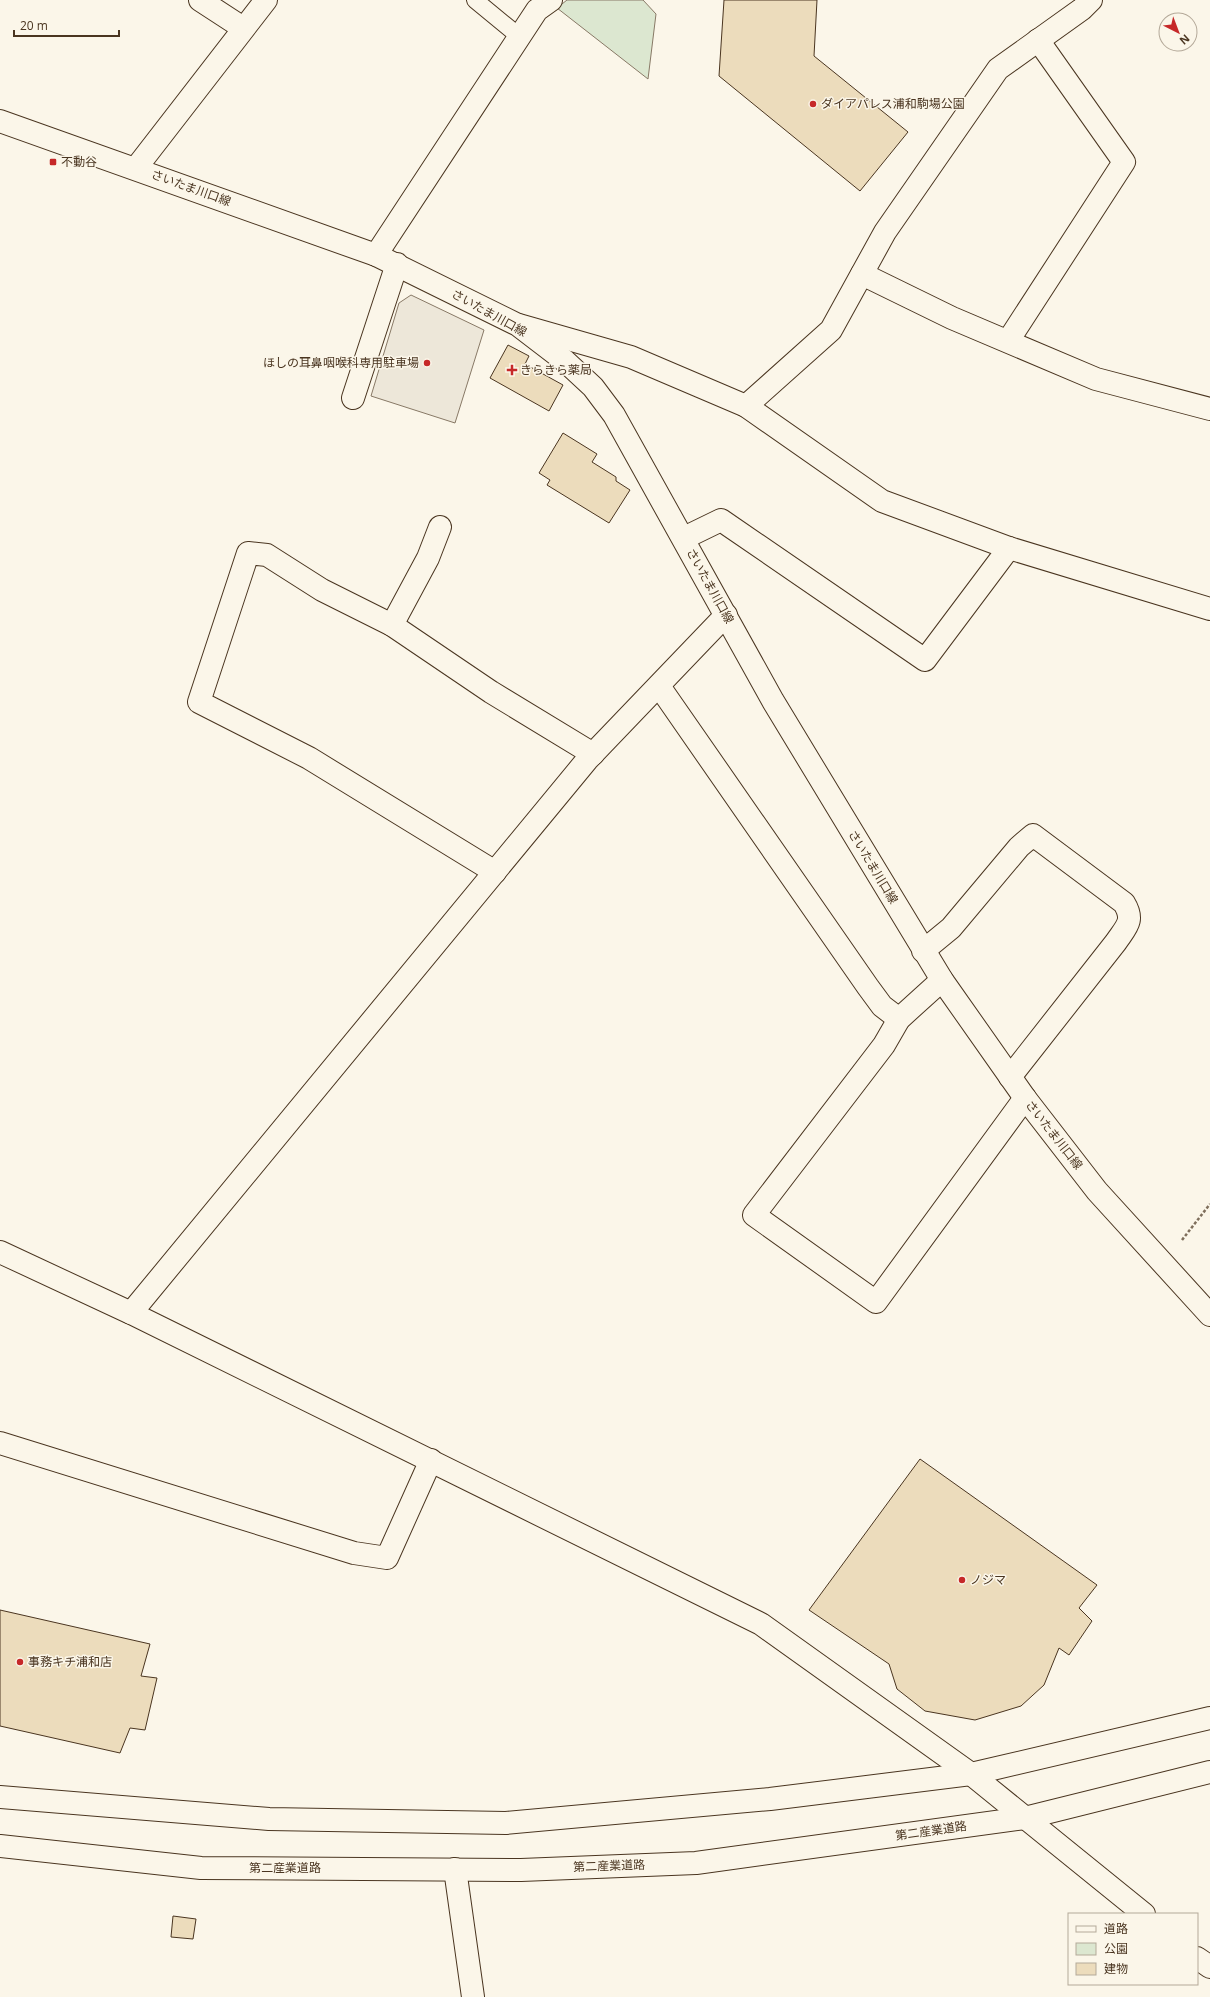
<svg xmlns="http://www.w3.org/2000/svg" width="1210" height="1997" viewBox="0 0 1210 1997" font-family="'Open Sans','Noto Sans JP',sans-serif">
  <rect width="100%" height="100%" fill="#fbf6e9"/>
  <!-- green -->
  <polygon fill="#dce7d0" stroke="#887966" points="567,0 643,0 656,14 648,79 557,8"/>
  <!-- parking -->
  <polygon fill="#ede7d9" stroke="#887966" points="411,295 484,330 455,423 371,396 399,303"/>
  <!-- building -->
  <g fill="#ecdcbc" stroke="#4a3520">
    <polygon points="724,0 817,0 814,56 908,132 860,191 719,76"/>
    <polygon points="508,345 529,356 525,364 563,385 549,411 490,378"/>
    <polygon points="563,433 597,454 592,462 616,477 616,481 630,490 609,523 547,485 550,480 539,473"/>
    <polygon points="920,1459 1097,1585 1079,1608 1092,1621 1069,1655 1059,1648 1044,1685 1021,1706 975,1720 925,1711 897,1689 889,1664 809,1610"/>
    <polygon points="0,1610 150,1644 141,1676 157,1678 145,1730 130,1728 120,1753 0,1726"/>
    <polygon points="173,1916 196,1919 193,1939 171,1937"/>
  </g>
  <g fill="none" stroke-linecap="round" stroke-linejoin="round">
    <defs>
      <polyline id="lane" points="475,0 520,37"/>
      <g id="street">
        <polyline points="200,0 243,28"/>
        <polyline points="136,168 266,0"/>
        <polyline points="376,255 537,10 551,0"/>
        <polyline points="862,274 952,318 1096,379 1210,409"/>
        <polyline points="519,325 631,357 746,406 882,501 1009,548 1210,609"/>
        <polyline points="1008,341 1124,162 1038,40"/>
        <polyline points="353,398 397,264"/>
        <polyline points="746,406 831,330 885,232 998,69 1082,9 1091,0"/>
        <polyline points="684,538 721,520 925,660 1009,548"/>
        <polyline points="392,625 428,558 440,527"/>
        <polyline points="659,686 868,987 882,1006 899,1019"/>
        <polyline points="495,872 309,758 199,702 248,553 267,555 322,590 392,625 491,692 593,754"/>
        <path d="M923,951L951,928L1019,847L1033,835L1124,903C1135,921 1126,927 1116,942L1010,1077"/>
        <polyline points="942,980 899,1019 884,1045 754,1215 876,1302 1025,1098"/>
        <polyline points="0,1252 131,1313 761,1624 971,1774 1144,1914"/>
        <polyline points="131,1313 587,760 726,615"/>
        <polyline points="0,1443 354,1553 387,1558 431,1460"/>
        <polyline points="455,1869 473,1997"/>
        <polyline points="1197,1958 1210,1967"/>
      </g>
      <g id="primary">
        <polyline points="0,121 376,255 518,325 565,361 593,387 614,415 773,701 942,980 1025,1098 1097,1191 1210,1315"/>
        <polyline points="0,1797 269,1819 506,1823 770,1799 971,1774 1210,1718"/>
        <polyline points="0,1846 201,1868 521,1870 696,1863 1025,1818 1210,1772"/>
      </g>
    </defs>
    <!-- lane casing -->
    <use href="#lane" stroke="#4a3520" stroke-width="18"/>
    <!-- street casing -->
    <use href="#street" stroke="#4a3520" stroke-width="24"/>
    <!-- primary casing -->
    <use href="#primary" stroke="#4a3520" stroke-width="24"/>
    <!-- path -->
    <polyline stroke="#7f6f5c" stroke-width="2.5" stroke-dasharray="3 2" stroke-linecap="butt" points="1182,1240 1210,1204"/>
    <!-- lane -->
    <use href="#lane" stroke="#fbf6e9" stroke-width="16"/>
    <!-- street -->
    <use href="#street" stroke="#fbf6e9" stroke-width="22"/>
    <!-- primary -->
    <use href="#primary" stroke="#fbf6e9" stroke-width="22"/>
  </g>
  <!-- markers -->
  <g fill="#c62828" stroke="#fbf6e9" stroke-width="1.5">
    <circle cx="813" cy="104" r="4"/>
    <rect x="49" y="158" width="8" height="8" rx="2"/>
    <circle cx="427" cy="363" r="4"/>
    <path d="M510 364h4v4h4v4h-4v4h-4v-4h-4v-4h4z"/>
    <circle cx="962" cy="1580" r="4"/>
    <circle cx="20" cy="1662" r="4"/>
  </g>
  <g text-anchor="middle" stroke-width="3" stroke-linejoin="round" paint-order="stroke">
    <!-- poi labels -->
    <g font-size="12" fill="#4a3520" stroke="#fbf6e9" text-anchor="start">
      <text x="821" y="108">ダイアパレス浦和駒場公園</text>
      <text x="61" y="166">不動谷</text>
      <text x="419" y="367" text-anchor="end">ほしの耳鼻咽喉科専用駐車場</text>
      <text x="520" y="374">きらきら薬局</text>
      <text x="970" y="1584">ノジマ</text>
      <text x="28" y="1666">事務キチ浦和店</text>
    </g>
    <!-- street labels -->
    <g font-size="12" fill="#4a3520" stroke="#fbf6e9">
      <text transform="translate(191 188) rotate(20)" y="4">さいたま川口線</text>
      <text transform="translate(489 313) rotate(29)" y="4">さいたま川口線</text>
      <text transform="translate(710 586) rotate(61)" y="4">さいたま川口線</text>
      <text transform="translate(873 867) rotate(59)" y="4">さいたま川口線</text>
      <text transform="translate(1054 1135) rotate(52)" y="4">さいたま川口線</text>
      <text transform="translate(931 1831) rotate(-8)" y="4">第二産業道路</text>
      <text transform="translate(609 1866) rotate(-2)" y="4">第二産業道路</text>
      <text x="285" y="1872">第二産業道路</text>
    </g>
  </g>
  <!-- legend -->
  <rect x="1068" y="1913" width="130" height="72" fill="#fbf6e9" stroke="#b4a999"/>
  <rect x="1076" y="1926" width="20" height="6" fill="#fbf6e9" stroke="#b4a999"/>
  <text x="1104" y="1933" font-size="12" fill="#4a3520">道路</text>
  <rect x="1076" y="1943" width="20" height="12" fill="#dce7d0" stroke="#b4a999"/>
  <text x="1104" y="1953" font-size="12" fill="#4a3520">公園</text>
  <rect x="1076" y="1963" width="20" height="12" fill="#ecdcbc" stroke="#b4a999"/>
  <text x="1104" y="1973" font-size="12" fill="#4a3520">建物</text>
  <!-- north arrow -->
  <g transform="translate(1178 32) rotate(138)"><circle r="19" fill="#fbf6e9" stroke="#b4a999"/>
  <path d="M0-3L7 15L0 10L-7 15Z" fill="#c62828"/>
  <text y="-6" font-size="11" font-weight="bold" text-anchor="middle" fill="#4a3520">N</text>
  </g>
  <!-- scale -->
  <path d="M14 30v6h105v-6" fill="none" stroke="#4a3520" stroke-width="2"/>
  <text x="20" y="30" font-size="12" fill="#4a3520" stroke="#fbf6e9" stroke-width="3" paint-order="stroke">20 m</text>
</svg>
